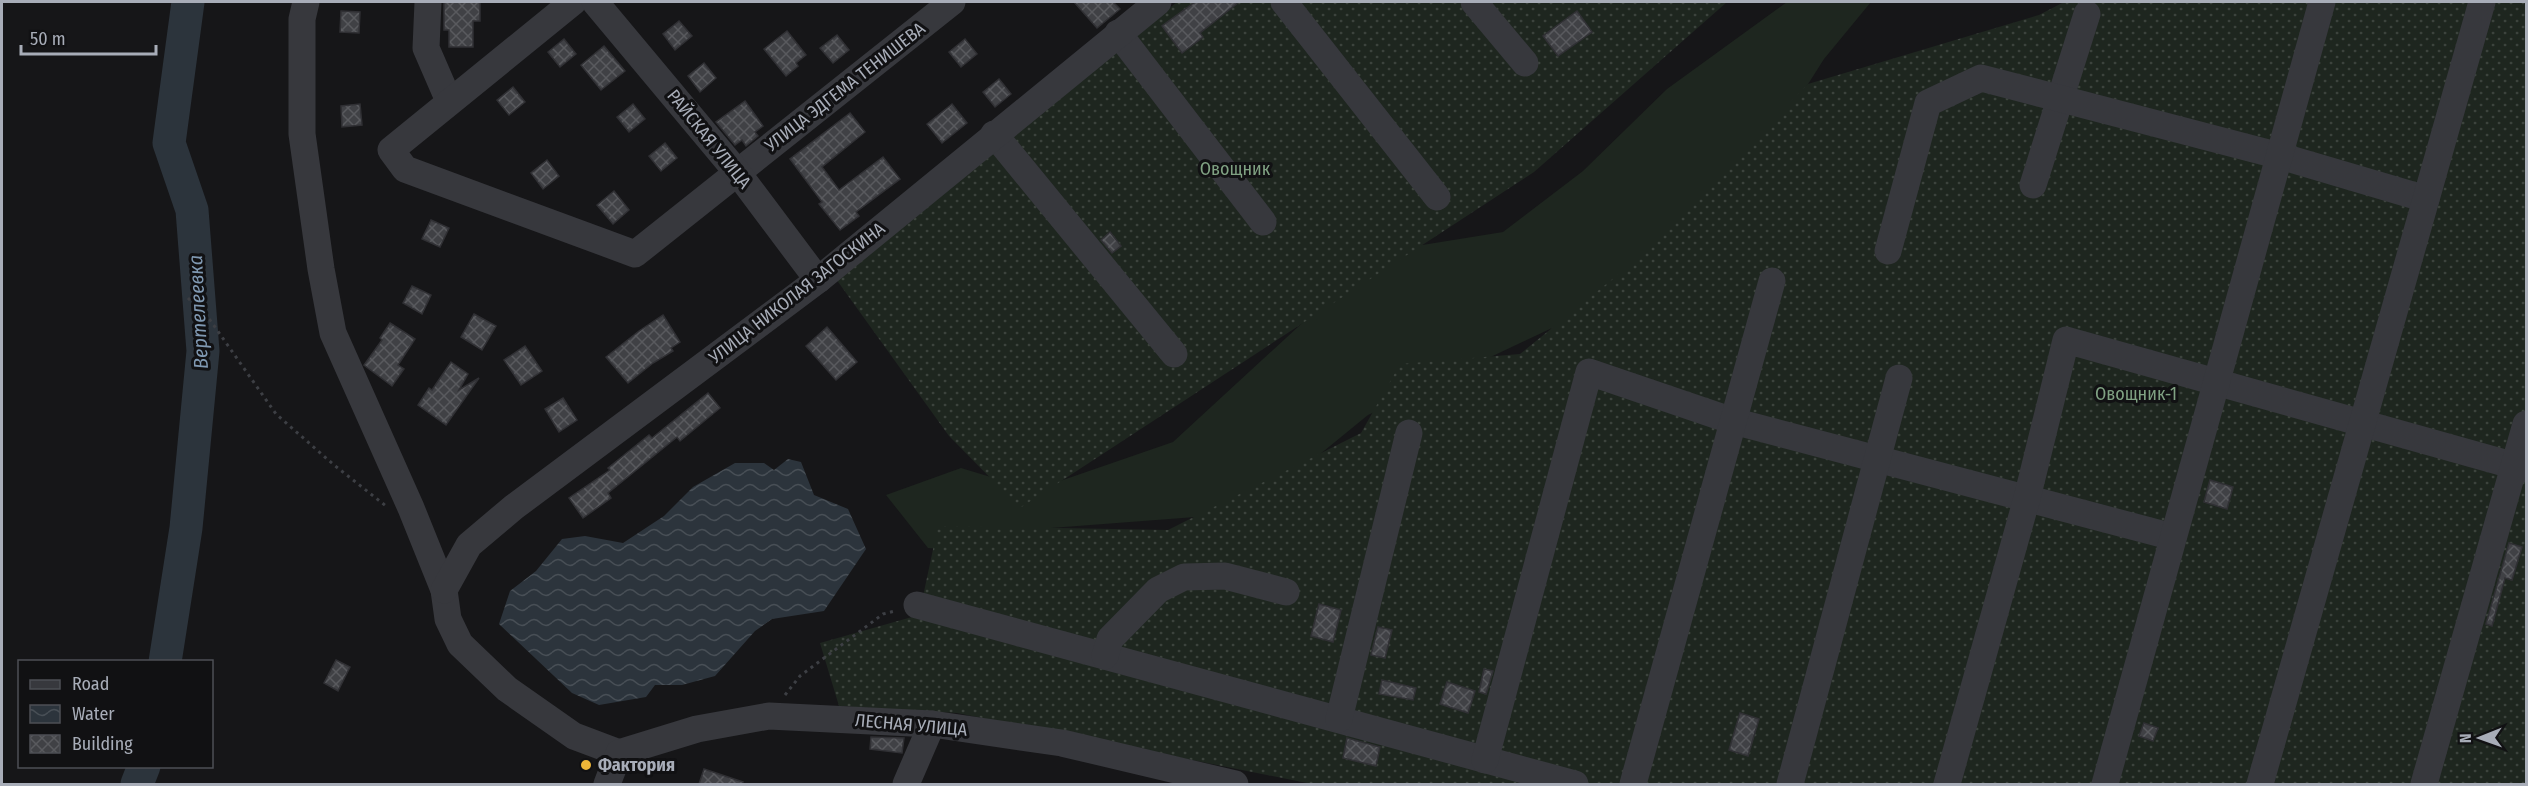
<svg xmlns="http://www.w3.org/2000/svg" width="2528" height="786" viewBox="0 0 2528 786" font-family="'Fira Sans Condensed',sans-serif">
  <defs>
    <pattern id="garden-dots" width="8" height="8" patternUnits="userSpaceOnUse" patternTransform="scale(1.5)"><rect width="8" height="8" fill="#1e261f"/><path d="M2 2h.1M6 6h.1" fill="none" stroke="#3c433d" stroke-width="1.8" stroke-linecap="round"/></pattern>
    <pattern id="water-waves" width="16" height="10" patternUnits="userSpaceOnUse" patternTransform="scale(1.5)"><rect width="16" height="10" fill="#2c343c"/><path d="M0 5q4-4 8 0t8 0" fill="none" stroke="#484f56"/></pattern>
    <pattern id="building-cross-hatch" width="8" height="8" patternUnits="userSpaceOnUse" patternTransform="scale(1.5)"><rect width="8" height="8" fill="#404145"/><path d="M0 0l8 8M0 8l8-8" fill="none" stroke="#595a5e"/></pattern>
  </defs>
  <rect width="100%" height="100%" fill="#161618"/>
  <!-- grass -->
  <polygon fill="#1e261f" points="1787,2 1871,2 1824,59 1779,130 1624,294 1368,415 1248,513 1025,530 964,551 928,548 886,495 961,468 1034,490 1173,442 1312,314 1416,246 1503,232 1583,171 1667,89"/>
  <!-- garden -->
  <g fill="url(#garden-dots)">
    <polygon points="1177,2 1727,2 1534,172 1020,508 949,436 836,279"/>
    <polygon points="2064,2 2526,2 2526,784 1312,784 957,713 839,706 820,643 919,615 938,526 1168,530 1361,433 1400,364 1520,354 1647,251 1808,84 2039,15"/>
  </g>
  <!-- water -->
  <polygon fill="url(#water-waves)" points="788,459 801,462 814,495 848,509 866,549 824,611 772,619 755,631 715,676 682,685 655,685 646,697 599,705 572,693 499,624 510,591 536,571 562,539 585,536 623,543 664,516 693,487 735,463 764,463 774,470"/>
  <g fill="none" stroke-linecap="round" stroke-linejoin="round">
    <!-- river -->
    <g stroke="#2c343c" stroke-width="33">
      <polyline points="165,662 186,528 203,351 192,210 169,143 188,2"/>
      <polyline points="137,784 144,766"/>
    </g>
  </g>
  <!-- building -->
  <g fill="url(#building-cross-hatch)" stroke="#303034" stroke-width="1.5">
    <polygon points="444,2 480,2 480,21 473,21 473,47 449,47 449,30 444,30"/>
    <polygon points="1074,2 1113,2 1120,9 1097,28"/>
    <polygon points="1195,2 1239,2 1200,33 1203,37 1182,53 1162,26"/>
    <polygon points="341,11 360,12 359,33 340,32"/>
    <polygon points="1577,11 1592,32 1558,56 1543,36"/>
    <polygon points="679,21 692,36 675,50 663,34"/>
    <polygon points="787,31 806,55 796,63 798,66 786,76 764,49"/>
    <polygon points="837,35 849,50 833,63 820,48"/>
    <polygon points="564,39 576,54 560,67 548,52"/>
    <polygon points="965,39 977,54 961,67 949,52"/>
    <polygon points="604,46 625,71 601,90 581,65"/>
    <polygon points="704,63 716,78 700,92 688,76"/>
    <polygon points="999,79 1011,94 995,107 983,92"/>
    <polygon points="513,87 525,102 509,115 497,100"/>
    <polygon points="745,101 763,126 755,132 758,136 746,146 742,140 735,145 716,122"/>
    <polygon points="360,104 362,125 342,127 341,106"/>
    <polygon points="633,104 645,119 629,132 617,117"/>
    <polygon points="952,104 967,123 942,143 927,124"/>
    <polygon points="850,113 865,132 822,167 839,190 883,157 900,179 856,212 859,216 840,230 819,204 822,202 790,159"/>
    <polygon points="665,143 677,158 661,171 649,156"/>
    <polygon points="547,160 559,176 543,189 531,173"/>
    <polygon points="614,191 629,210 613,224 597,205"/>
    <polygon points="431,220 449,228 440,247 422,239"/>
    <polygon points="1110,232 1121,246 1112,253 1101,240"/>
    <polygon points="412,286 431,295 422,314 403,303"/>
    <polygon points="474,314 496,326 482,350 461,337"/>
    <polygon points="663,315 680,342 671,348 673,351 653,363 628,383 606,357 639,331"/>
    <polygon points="390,323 415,339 398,365 404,369 392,386 364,365 382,340 380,338"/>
    <polygon points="827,327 857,362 836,380 806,346"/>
    <polygon points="525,346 542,371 521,385 504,360"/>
    <polygon points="451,362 468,374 459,390 479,378 446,425 418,405 429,388 432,390"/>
    <polygon points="708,393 720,408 680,441 677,437 608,493 611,498 583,518 569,498 610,470 608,468 649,435 652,438"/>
    <polygon points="563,398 577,420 559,432 545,409"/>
    <polygon points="2210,480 2233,487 2227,509 2204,502"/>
    <polygon points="2509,543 2522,547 2512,580 2505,578 2492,626 2486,624"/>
    <polygon points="1319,604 1341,610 1333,642 1311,636"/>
    <polygon points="1378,627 1392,630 1385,658 1371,655"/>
    <polygon points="336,660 350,667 338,691 324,683"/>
    <polygon points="1484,669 1493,671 1486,694 1479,692"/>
    <polygon points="1382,680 1416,688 1413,700 1379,694"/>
    <polygon points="1447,682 1475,691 1468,713 1440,704"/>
    <polygon points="1740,713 1759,719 1748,756 1729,750"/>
    <polygon points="2144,723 2158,728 2153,741 2139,736"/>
    <polygon points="871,737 904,738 902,753 870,749"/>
    <polygon points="1347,738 1380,747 1376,766 1343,758"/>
    <polygon points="704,769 743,782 742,784 699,784"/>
  </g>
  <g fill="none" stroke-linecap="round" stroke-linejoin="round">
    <!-- path -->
    <g stroke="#3d3f44" stroke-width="3" stroke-dasharray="3 4.5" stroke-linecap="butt">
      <polyline points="188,298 210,320 276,414 334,465 386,506"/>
      <polyline points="785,695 800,676 883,614 895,611"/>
    </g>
    <!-- minor -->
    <g stroke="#37383d" stroke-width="27">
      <polyline points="306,2 302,19 302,134 321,269 333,333 411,508 444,590 448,619 460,644 507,689 574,736 619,753"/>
      <polyline points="428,2 426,48 449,101"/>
      <polyline points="573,2 391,150 405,169 635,254 952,2"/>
      <polyline points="595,2 737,172 818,280"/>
      <polyline points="1284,2 1437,197"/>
      <polyline points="1474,2 1525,63"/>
      <polyline points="1118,33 1263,222"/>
      <polyline points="994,134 1174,354"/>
      <polyline points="2033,185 2087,14"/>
      <polyline points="1888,251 1928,103 1981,78 2280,156 2426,199"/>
      <polyline points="444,590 469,545 514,507 818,280 1158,2"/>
      <polyline points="917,605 1575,784"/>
      <polyline points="1105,656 1110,639 1158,590 1184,577 1225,576 1286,592"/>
      <polyline points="1339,719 1409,433"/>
      <polyline points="1485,760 1589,372 1733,421 2173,537"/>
      <polyline points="607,784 619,753 697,729 769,716 932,724 1062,743 1235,784"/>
      <polyline points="906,784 932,724"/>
      <polyline points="1633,784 1772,281"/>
      <polyline points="1790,784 1899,378"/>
      <polyline points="1947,784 2027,498 2066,340 2526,469"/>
      <polyline points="2105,784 2322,2"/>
      <polyline points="2260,784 2482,2"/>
      <polyline points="2424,784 2526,424"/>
    </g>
  </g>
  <!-- markers -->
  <circle fill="#eeb538" stroke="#111113" stroke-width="2" cx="586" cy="765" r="6"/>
  <g text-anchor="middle" stroke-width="6" stroke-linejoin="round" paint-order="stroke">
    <!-- street labels -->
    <g font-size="18" fill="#a8adb8" stroke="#111113">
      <text transform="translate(845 87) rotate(-38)" y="6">УЛИЦА ЭДГЕМА ТЕНИШЕВА</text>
      <text transform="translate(709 139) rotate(51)" y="6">РАЙСКАЯ УЛИЦА</text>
      <text transform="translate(797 293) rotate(-38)" y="6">УЛИЦА НИКОЛАЯ ЗАГОСКИНА</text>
      <text transform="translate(911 725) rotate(5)" y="6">ЛЕСНАЯ УЛИЦА</text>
    </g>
    <!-- park labels -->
    <g font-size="18" fill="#80a283" stroke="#111113">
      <text x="1235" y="175">Овощник</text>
      <text x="2136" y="400">Овощник-1</text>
    </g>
    <!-- poi labels -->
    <g font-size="18" font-weight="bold" fill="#a8adb8" stroke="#111113" text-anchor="start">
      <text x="598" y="771">Фактория</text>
    </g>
    <!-- water labels -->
    <g font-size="20" font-style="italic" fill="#8099b2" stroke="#111113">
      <text transform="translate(198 312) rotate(-93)" y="7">Вертелеевка</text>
    </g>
  </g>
  <!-- border -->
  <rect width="2528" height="786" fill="none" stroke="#a8adb8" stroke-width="6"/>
  <!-- legend -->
  <rect x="18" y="660" width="195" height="108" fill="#111113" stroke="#4d4f55" stroke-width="1.5"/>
  <rect x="30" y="680" width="30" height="9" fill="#37383d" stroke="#4d4f55" stroke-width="1.5"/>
  <text x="72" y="690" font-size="18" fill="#a8adb8">Road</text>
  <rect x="30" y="705" width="30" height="18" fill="url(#water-waves)" stroke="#4d4f55" stroke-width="1.5"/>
  <text x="72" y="720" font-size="18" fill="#a8adb8">Water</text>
  <rect x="30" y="735" width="30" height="18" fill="url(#building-cross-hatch)" stroke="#4d4f55" stroke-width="1.5"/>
  <text x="72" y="750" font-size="18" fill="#a8adb8">Building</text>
  <!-- north arrow -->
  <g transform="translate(2480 738) rotate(269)" stroke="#111113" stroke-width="4.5" paint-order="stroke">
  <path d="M0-4.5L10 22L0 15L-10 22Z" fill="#a8adb8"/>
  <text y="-9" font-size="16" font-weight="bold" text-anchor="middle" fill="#a8adb8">N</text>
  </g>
  <!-- scale -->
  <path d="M21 45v9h135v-9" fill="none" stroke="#a8adb8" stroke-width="3"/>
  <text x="30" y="45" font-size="18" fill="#a8adb8" stroke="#111113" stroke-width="4.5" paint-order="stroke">50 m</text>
</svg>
